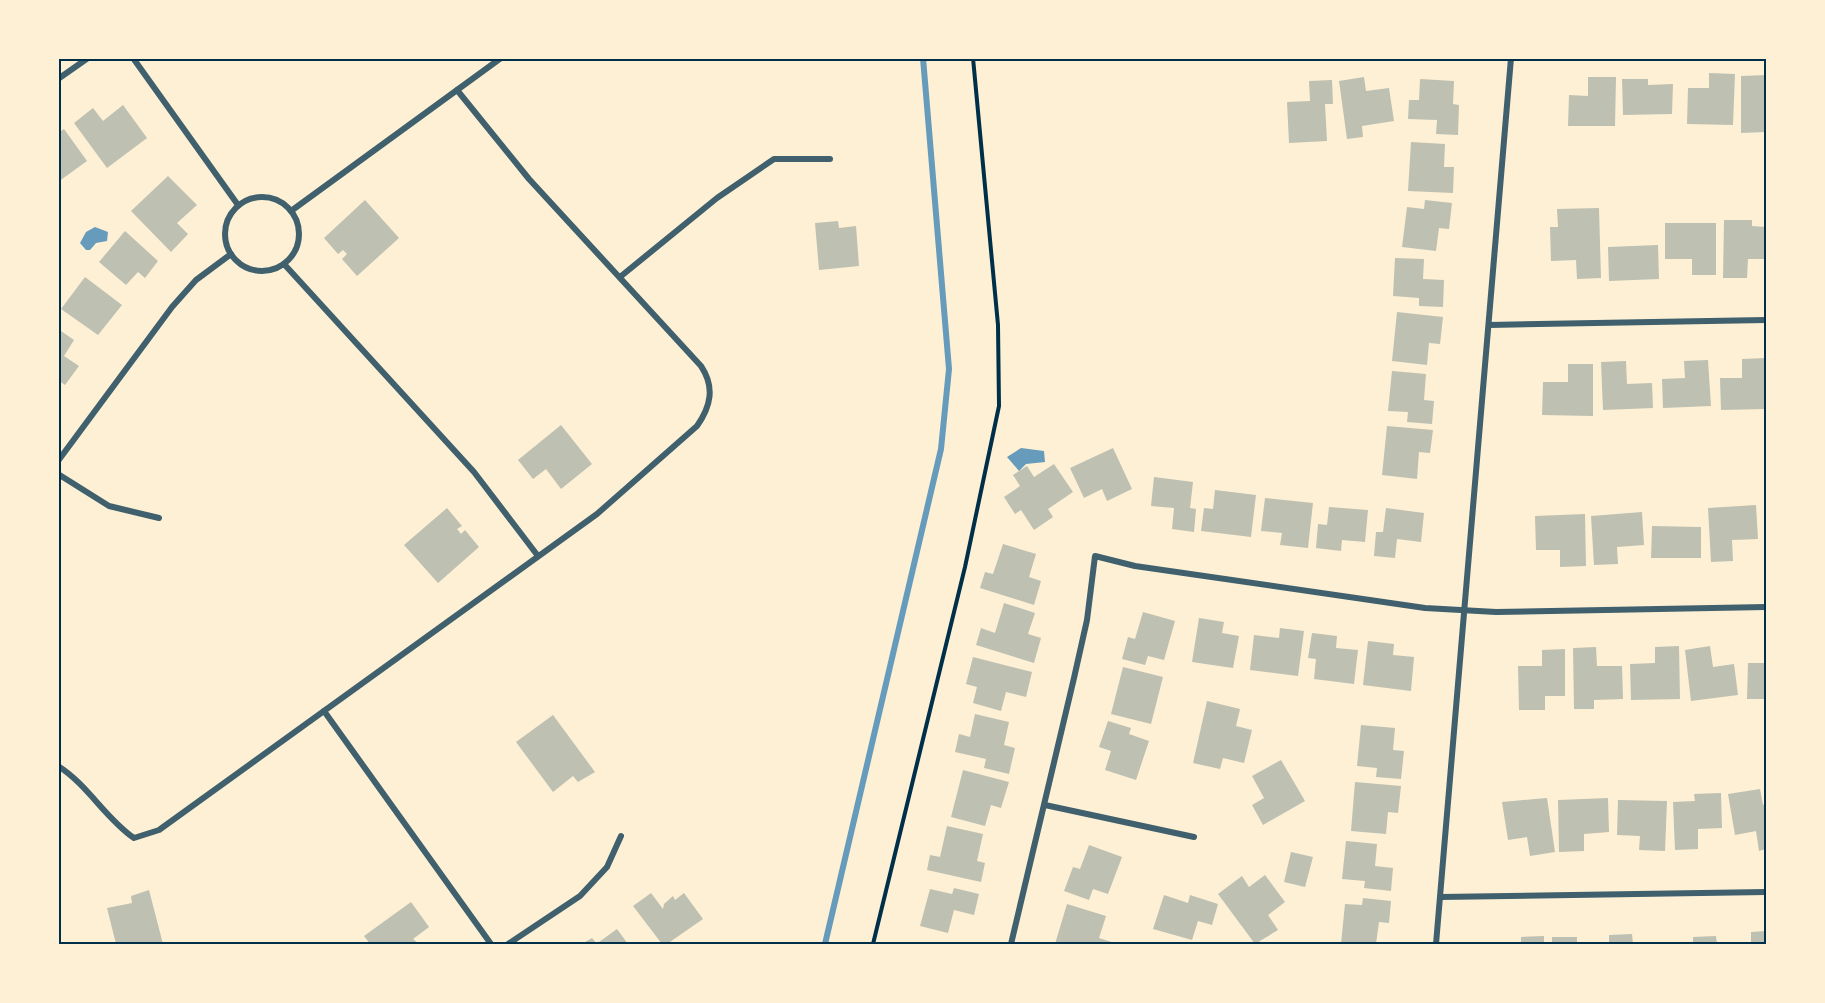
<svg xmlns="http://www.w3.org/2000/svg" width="1825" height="1003" viewBox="0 0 1825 1003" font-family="'Asap Condensed',sans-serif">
  <rect width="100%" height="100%" fill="#fdf0d5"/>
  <!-- water -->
  <g fill="#669bbc">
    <polygon points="95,227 108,232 107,241 96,243 90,250 86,250 80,243 86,232"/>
    <polygon points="1021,448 1044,451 1045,462 1026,464 1019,471 1007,457"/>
  </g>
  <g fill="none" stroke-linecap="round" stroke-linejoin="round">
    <!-- stream -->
    <polyline stroke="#669bbc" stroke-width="6" points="825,944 941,449 949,369 923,58"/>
  </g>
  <!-- building -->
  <g fill="#bec0b2">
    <polygon points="1709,73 1735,74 1733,125 1687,124 1688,88 1709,88"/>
    <polygon points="1766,75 1766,132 1741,133 1741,76"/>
    <polygon points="1364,77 1366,91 1389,88 1394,121 1362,126 1363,137 1347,139 1339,81"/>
    <polygon points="1588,77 1616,77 1615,126 1568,126 1569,95 1588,96"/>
    <polygon points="1420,79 1454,81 1453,104 1459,105 1458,135 1436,134 1437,120 1408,119 1409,100 1419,100"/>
    <polygon points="1622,79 1648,79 1648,85 1673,84 1672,114 1623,115"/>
    <polygon points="1332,80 1333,104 1325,104 1327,141 1289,143 1287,102 1310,101 1309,81"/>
    <polygon points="123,105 147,138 107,168 74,123 93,108 103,121"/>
    <polygon points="64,129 87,161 58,182 58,133"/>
    <polygon points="1411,142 1445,144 1444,167 1454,167 1453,193 1408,191"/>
    <polygon points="168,176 197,205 177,223 188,234 171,252 131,211"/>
    <polygon points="365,200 399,238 357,276 342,259 347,254 343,250 338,254 324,238"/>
    <polygon points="1425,200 1452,203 1449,229 1439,228 1436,251 1402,247 1407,207 1424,209"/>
    <polygon points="1599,208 1601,278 1577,279 1576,260 1551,261 1550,227 1558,227 1557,209"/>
    <polygon points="1724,220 1752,220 1752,226 1766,227 1766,259 1748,259 1747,278 1723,278"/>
    <polygon points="838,221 839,228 856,226 859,266 819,270 815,223"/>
    <polygon points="1665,223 1716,223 1716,275 1692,275 1692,259 1665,259"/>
    <polygon points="125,231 158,261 145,278 138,272 126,285 99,262"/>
    <polygon points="1658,245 1659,279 1609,281 1608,247"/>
    <polygon points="1395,258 1424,259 1423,279 1444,280 1443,307 1419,306 1419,298 1393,296"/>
    <polygon points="85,277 122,305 98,335 61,309"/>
    <polygon points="1397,312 1443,317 1440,344 1429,343 1427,365 1392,361"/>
    <polygon points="58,329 74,340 64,356 79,366 65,385 58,380"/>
    <polygon points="1766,358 1766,409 1721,410 1720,378 1742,378 1742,359"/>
    <polygon points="1708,360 1711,406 1663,408 1662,379 1685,378 1684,361"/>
    <polygon points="1626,361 1627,384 1652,383 1653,408 1603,410 1601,362"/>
    <polygon points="1568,364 1593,364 1593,416 1542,415 1543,382 1568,382"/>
    <polygon points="1392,371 1426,374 1424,400 1434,401 1432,424 1407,422 1408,412 1388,411"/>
    <polygon points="561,425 592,464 561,489 546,469 533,479 518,460"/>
    <polygon points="1387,426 1433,430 1430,453 1419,452 1417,479 1382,475"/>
    <polygon points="1113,448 1132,489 1107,501 1102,489 1084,498 1070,468"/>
    <polygon points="1054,464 1073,492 1048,509 1053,517 1034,530 1021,510 1015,514 1004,497 1020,486 1013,475 1027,466 1034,477"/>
    <polygon points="1154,477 1193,482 1190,508 1196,509 1194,532 1172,529 1174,508 1151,506"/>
    <polygon points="1215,490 1256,495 1251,537 1201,531 1204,508 1213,509"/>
    <polygon points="1265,498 1313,503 1308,548 1280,545 1282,533 1261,531"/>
    <polygon points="1756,505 1758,539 1732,540 1733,561 1711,562 1708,508"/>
    <polygon points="1329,507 1368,510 1365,542 1342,540 1341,551 1316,548 1318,524 1327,525"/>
    <polygon points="447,508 462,526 457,529 461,534 465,530 479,547 438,583 404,545"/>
    <polygon points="1386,508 1424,513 1421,542 1397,539 1395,558 1374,556 1376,532 1383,532"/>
    <polygon points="1642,512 1644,545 1617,547 1618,564 1594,565 1591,516"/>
    <polygon points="1585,514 1586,566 1560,567 1560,550 1536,550 1535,516"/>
    <polygon points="1652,526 1701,527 1701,558 1651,558"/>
    <polygon points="1003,544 1036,554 1029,577 1041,581 1034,605 980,588 985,572 993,574"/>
    <polygon points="1004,603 1035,613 1028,634 1041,638 1034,663 976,645 981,628 995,633"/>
    <polygon points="1143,612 1175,621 1164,660 1148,656 1145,665 1122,659 1128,637 1135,639"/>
    <polygon points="1199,618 1224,622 1222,633 1239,636 1233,668 1192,662"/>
    <polygon points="1280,628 1304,631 1298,676 1250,670 1254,635 1279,638"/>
    <polygon points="1312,633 1337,636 1336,648 1358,650 1354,684 1314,679 1316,659 1308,658"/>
    <polygon points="1368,641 1394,644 1393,655 1414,657 1411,691 1363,685"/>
    <polygon points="1679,646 1680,699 1631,700 1630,664 1655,663 1655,647"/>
    <polygon points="1710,646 1713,667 1734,664 1738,695 1691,701 1685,650"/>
    <polygon points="1596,647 1597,666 1622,666 1623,699 1594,700 1594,709 1574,709 1573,648"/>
    <polygon points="1565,649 1565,696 1545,696 1545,710 1519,710 1518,666 1542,666 1542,650"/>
    <polygon points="973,657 1032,672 1026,697 1006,692 1001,711 973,703 977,687 966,684"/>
    <polygon points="1748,663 1766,663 1766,699 1747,699"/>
    <polygon points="1123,667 1163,677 1151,724 1111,714"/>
    <polygon points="1207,701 1240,709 1236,726 1252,730 1244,763 1223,758 1220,769 1193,763"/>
    <polygon points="975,714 1009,722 1004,745 1015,748 1009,774 984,768 986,759 955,752 959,734 970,737"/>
    <polygon points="553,715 595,772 578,782 573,776 553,792 516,742"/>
    <polygon points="1108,721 1131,728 1129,734 1149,741 1136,780 1105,770 1111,751 1099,747"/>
    <polygon points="1361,725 1395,728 1393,750 1404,751 1401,779 1376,777 1377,768 1357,766"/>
    <polygon points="1281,760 1305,801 1263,825 1252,805 1264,798 1252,776"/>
    <polygon points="963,770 1009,782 1001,808 991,805 985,826 951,817"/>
    <polygon points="1355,782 1401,786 1398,813 1388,812 1386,834 1351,831"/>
    <polygon points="1760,789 1763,805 1766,804 1766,849 1759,851 1756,831 1735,835 1728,794"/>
    <polygon points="1721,793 1722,828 1698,829 1698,849 1675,850 1673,802 1695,801 1694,794"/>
    <polygon points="1547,798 1555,852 1530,856 1527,837 1508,840 1502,802"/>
    <polygon points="1608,798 1609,832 1584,834 1584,851 1559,852 1558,800"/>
    <polygon points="1618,800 1667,801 1665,851 1639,850 1640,836 1617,835"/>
    <polygon points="947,826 983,834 977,861 985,863 981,882 927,870 930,855 940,857"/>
    <polygon points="1346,841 1377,844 1375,866 1393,868 1391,891 1364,888 1365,881 1342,879"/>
    <polygon points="1089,845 1122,857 1108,894 1093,889 1089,900 1064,891 1073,867 1080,869"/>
    <polygon points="1291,852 1313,857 1305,887 1284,882"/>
    <polygon points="1265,875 1285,902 1268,915 1278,930 1255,944 1218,894 1242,876 1249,887"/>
    <polygon points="954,888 979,894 974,915 954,910 948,933 920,926 930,889 952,894"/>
    <polygon points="149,890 163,944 116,944 107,908 132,903 131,896"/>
    <polygon points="651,893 663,909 664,904 673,896 675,900 684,893 703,919 667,944 662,944 633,906"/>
    <polygon points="1164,895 1188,903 1190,895 1218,904 1212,925 1198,921 1192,940 1153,929"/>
    <polygon points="1363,898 1391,901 1389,923 1379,922 1376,944 1341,944 1345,904 1362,905"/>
    <polygon points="411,902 429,927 413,939 419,944 370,944 364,936"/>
    <polygon points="1067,904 1106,916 1099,938 1118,944 1055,944"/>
    <polygon points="617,929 628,944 597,944 599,942"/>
    <polygon points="1766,931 1766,944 1751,944 1751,932"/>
    <polygon points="1632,934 1633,944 1609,944 1609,935"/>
    <polygon points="1544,936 1544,944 1521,944 1521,937"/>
    <polygon points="1716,936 1717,944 1693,944 1693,937"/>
    <rect x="1552" y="937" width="25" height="7"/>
    <polygon points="592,938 597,944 582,944"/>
  </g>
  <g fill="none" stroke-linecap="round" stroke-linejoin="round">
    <!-- path -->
    <polyline stroke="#003049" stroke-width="4" points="873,944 965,567 999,406 998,325 973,58"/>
    <!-- minor -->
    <g stroke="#3f606c" stroke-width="6">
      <polyline points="133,58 238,205"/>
      <polyline points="58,79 88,58"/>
      <circle cx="262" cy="234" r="37"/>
      <polyline points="291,211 501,58"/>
      <polyline points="284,264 474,472 538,556"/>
      <polyline points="620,277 717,198 774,159 830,159"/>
      <polyline points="1489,325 1766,320"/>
      <polyline points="58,461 172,307 196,280 231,254"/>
      <polyline points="58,474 109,506 159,518"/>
      <polyline points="324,711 491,944"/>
      <path d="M58,766C88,785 105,818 134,838L159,830L597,514L697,426C711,406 715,387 701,366L529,179L457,90"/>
      <polyline points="1045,805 1194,837"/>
      <polyline points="1440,897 1766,892"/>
      <polyline points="508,944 580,896 607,867 621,836"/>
      <polyline points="1011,944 1074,678 1087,620 1095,556 1135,566 1425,608 1496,612 1766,607"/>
      <polyline points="1436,944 1511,58"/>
    </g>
  </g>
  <!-- border -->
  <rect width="1825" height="1003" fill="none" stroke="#fdf0d5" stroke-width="120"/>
  <rect x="60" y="60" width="1705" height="883" fill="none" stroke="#003049" stroke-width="2"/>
</svg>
